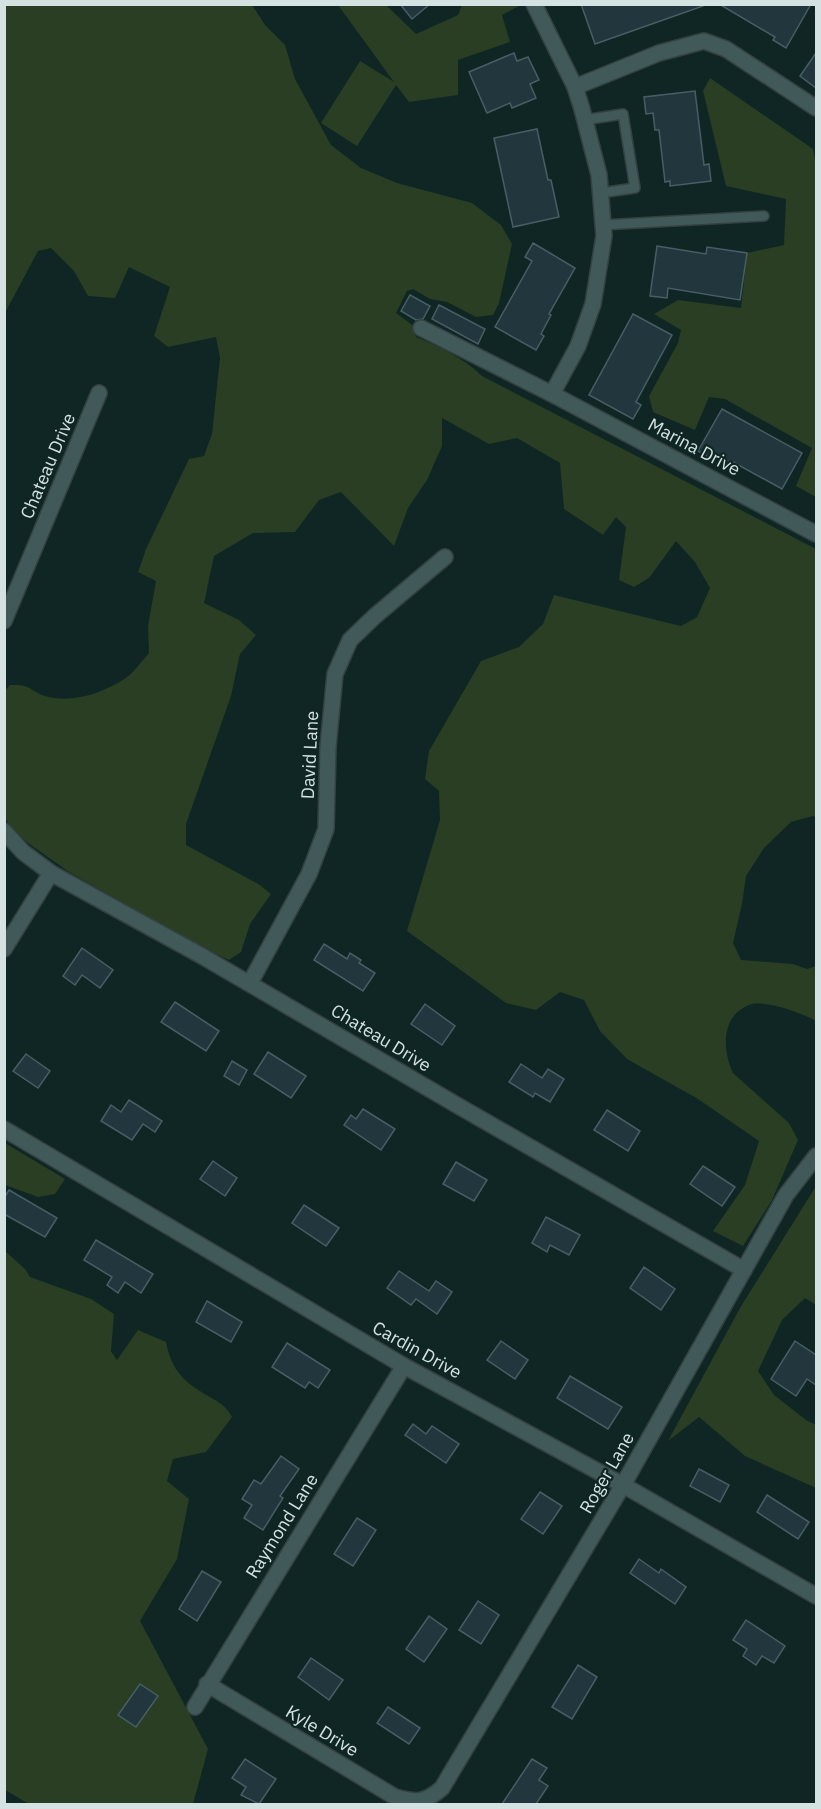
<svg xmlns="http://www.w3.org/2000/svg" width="821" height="1809" viewBox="0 0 821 1809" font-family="'IBM Plex Sans',sans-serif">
  <rect width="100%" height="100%" fill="#0f2625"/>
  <!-- green -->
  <g fill="#293e22">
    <path d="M5,5H252L265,25L285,45L295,79L331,145L361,168L397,183L472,203L501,225L512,244L499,303L493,315L476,317L447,302L430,299L413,289L407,291L396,313L412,325L416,337C441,347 462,357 482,376L816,549V818L813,816L791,822L764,848L746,876L742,904L733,943L741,960L793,964L807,969L816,966V1021C802,1013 765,999 749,1005C721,1016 722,1049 733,1073L789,1123L798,1140L772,1200L743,1246L713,1231L745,1185L759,1141L698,1099L627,1059L600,1031L584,1000L560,992L536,1010L506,1003L407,931L440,820L439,791L425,779L429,751L481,661L519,647L543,624L554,595L681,626L697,617L710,588L695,562L676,541L649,578L634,587L619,580L626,527L616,517L603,535L564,509L560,463L517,438L489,444L442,418V446L427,480L408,508L394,546L341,492L319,500L295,532L253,533L214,556L204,603L239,620L256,635L240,654L231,696L186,824V845L260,885L271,894L250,924L241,952L229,960L207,950L69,872L28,843L10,827L4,815V692L10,685C32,684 28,690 45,696C72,704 103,693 126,678C134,672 142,661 149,653L148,626L156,581L138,572L146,549L189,459L204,456L212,434L220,358L216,337L168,347L154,336L170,287L129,267L115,298L88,296L74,271L51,248L38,251L5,313Z"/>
    <polygon points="338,5 386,5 416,34 458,15 462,5 521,5 502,15 510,42 458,60 458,95 409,102 396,85 357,146 321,123 360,61 394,82"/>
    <polygon points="710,78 813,149 816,165 816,203 815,207 816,209 816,497 796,486 812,448 725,399 709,397 695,430 653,412 649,396 678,343 681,330 654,314 678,300 741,308 747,253 784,245 786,199 726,186 703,91"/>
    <polygon points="5,1143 65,1179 55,1194 38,1197 5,1185"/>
    <polygon points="816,1186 816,1305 805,1298 782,1320 758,1371 774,1395 806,1420 816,1425 816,1488 745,1456 699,1417 668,1441 740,1308"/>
    <path d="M4,1250L25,1269L30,1277L91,1299L114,1314L111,1351L117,1360L138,1330L166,1342C172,1371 183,1381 208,1396C219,1402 226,1406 232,1417L206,1452L173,1459L167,1481L189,1499L177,1559L140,1621L208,1749L193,1804H29L5,1790Z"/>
  </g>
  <!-- building -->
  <g fill="#21363d" stroke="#485e65" stroke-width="1.5">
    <polygon points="400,4 430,4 412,19"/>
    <polygon points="581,4 703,4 703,6 595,44"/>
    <polygon points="719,4 811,4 786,48 773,40 775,37"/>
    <polygon points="514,53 517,61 528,57 539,80 530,84 536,98 512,108 510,103 487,113 469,72"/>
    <polygon points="816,53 816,88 800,76"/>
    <polygon points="695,91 704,165 709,164 711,181 670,186 670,181 665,182 659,130 655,130 653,113 646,114 644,97"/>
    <polygon points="537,129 548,180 551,180 559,217 513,227 494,138"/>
    <polygon points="533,243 575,268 549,314 551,315 541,334 544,336 536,350 495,327 532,261 525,257"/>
    <polygon points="657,246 706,254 707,247 747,253 740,300 668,288 667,298 650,296"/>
    <polygon points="410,295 430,306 423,319 416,320 401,311"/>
    <polygon points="439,305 485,329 478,344 432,319"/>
    <polygon points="633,314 672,335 636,402 641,405 633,419 589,395"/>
    <polygon points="722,409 802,453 782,489 733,462 732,463 714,453 711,459 698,451"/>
    <polygon points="324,944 347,959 350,953 361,960 359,963 375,973 363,991 314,960"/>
    <polygon points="82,948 113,970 100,988 82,975 75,985 63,976"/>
    <polygon points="175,1002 219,1031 206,1051 161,1022"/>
    <polygon points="425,1004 455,1026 442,1045 411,1024"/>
    <polygon points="268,1052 306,1076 291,1098 254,1074"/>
    <polygon points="26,1054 50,1071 38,1088 13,1071"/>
    <polygon points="232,1061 247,1070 239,1085 224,1076"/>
    <polygon points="521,1064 542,1078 548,1069 564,1079 550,1102 535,1093 533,1097 509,1082"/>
    <polygon points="129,1100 162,1121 155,1132 143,1124 132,1140 101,1121 111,1105 121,1112"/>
    <polygon points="363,1109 395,1129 381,1150 344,1125 351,1115 356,1119"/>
    <polygon points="607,1110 640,1131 628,1151 594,1130"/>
    <polygon points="213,1161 237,1178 225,1196 200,1179"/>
    <polygon points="456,1162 487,1180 474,1201 443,1184"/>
    <polygon points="703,1166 735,1187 722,1206 690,1184"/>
    <polygon points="9,1190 57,1218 45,1237 4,1214 4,1198"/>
    <polygon points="304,1205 339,1228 326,1246 292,1223"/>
    <polygon points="546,1217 580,1235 569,1255 550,1245 547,1252 532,1243"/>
    <polygon points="96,1240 153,1274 141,1293 125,1282 118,1293 107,1285 112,1277 84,1260"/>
    <polygon points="644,1267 675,1289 661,1310 630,1288"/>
    <polygon points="399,1271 429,1291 436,1281 452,1292 437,1314 416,1299 411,1305 387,1288"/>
    <polygon points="207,1301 242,1322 231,1342 196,1322"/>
    <polygon points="501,1341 528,1360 515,1379 487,1360"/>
    <polygon points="795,1341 816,1355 816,1385 807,1379 796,1396 771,1379"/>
    <polygon points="287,1343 330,1370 318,1388 309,1382 305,1388 272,1367"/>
    <polygon points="570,1376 622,1407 608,1429 557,1398"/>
    <polygon points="413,1424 426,1434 432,1426 459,1444 446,1463 405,1435"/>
    <polygon points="281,1456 299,1469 280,1496 283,1498 263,1530 244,1518 252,1505 242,1499 254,1480 261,1484"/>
    <polygon points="699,1469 729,1485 720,1502 690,1486"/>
    <polygon points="540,1492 562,1506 543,1534 521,1519"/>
    <polygon points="767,1495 809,1522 798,1539 757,1512"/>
    <polygon points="357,1518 376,1530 353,1566 334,1554"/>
    <polygon points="639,1559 659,1573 661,1569 686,1587 675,1604 630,1573"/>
    <polygon points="202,1571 221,1582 197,1621 179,1609"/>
    <polygon points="478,1601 499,1615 481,1644 459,1630"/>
    <polygon points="429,1616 447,1629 424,1662 406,1649"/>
    <polygon points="746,1620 785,1646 774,1663 762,1656 756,1665 743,1656 747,1649 733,1640"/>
    <polygon points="311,1658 343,1680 329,1700 298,1677"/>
    <polygon points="578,1665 597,1677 572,1719 552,1707"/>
    <polygon points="140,1684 158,1696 136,1727 118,1715"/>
    <polygon points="388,1707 420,1728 409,1744 377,1723"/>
    <polygon points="245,1759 276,1779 259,1804 241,1795 246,1787 232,1778"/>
    <polygon points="532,1759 547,1768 539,1780 548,1786 536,1804 502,1804"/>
  </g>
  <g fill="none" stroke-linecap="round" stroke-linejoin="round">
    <defs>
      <g id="lane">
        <polyline points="584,120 623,114 635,188 600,193"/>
        <polyline points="602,225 764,216"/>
      </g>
      <g id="street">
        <polyline points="534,4 575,87 582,109 599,175 604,236 593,304 578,346 552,394"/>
        <polyline points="575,87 659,53 704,41 726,49 816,108"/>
        <polyline points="421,328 552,394 816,534"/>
        <polyline points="4,621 99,393"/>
        <polyline points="4,831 23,852 51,873 202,956 455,1104 744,1270"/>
        <polyline points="4,949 51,873"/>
        <polyline points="250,983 309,874 326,829 328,747 335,674 350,640 375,616 445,557"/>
        <polyline points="4,1129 404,1366 623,1485 816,1596"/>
        <path d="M207,1684L395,1797C417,1803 425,1803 442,1788L623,1485L786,1195L816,1156"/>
        <polyline points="195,1707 404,1366"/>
      </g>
    </defs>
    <!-- lane casing -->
    <use href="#lane" stroke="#334241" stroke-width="12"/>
    <!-- street casing -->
    <use href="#street" stroke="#334241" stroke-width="18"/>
    <!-- lane -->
    <use href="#lane" stroke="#415958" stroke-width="9"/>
    <!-- street -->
    <use href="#street" stroke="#415958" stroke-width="15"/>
  </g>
  <g text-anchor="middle" stroke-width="4.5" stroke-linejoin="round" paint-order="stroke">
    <!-- street labels -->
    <g font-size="18" fill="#d4e2e1" stroke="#0f2625">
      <text transform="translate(694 447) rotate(28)" y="6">Marina Drive</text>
      <text transform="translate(48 466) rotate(-67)" y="6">Chateau Drive</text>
      <text transform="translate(310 755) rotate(-87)" y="6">David Lane</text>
      <text transform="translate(381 1038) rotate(31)" y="6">Chateau Drive</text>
      <text transform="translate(417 1350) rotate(29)" y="6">Cardin Drive</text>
      <text transform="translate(607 1473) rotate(-60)" y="6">Roger Lane</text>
      <text transform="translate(282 1526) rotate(-58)" y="6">Raymond Lane</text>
      <text transform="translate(322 1731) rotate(31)" y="6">Kyle Drive</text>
    </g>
  </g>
  <!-- border -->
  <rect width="821" height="1809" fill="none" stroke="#d4e2e1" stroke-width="12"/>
</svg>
